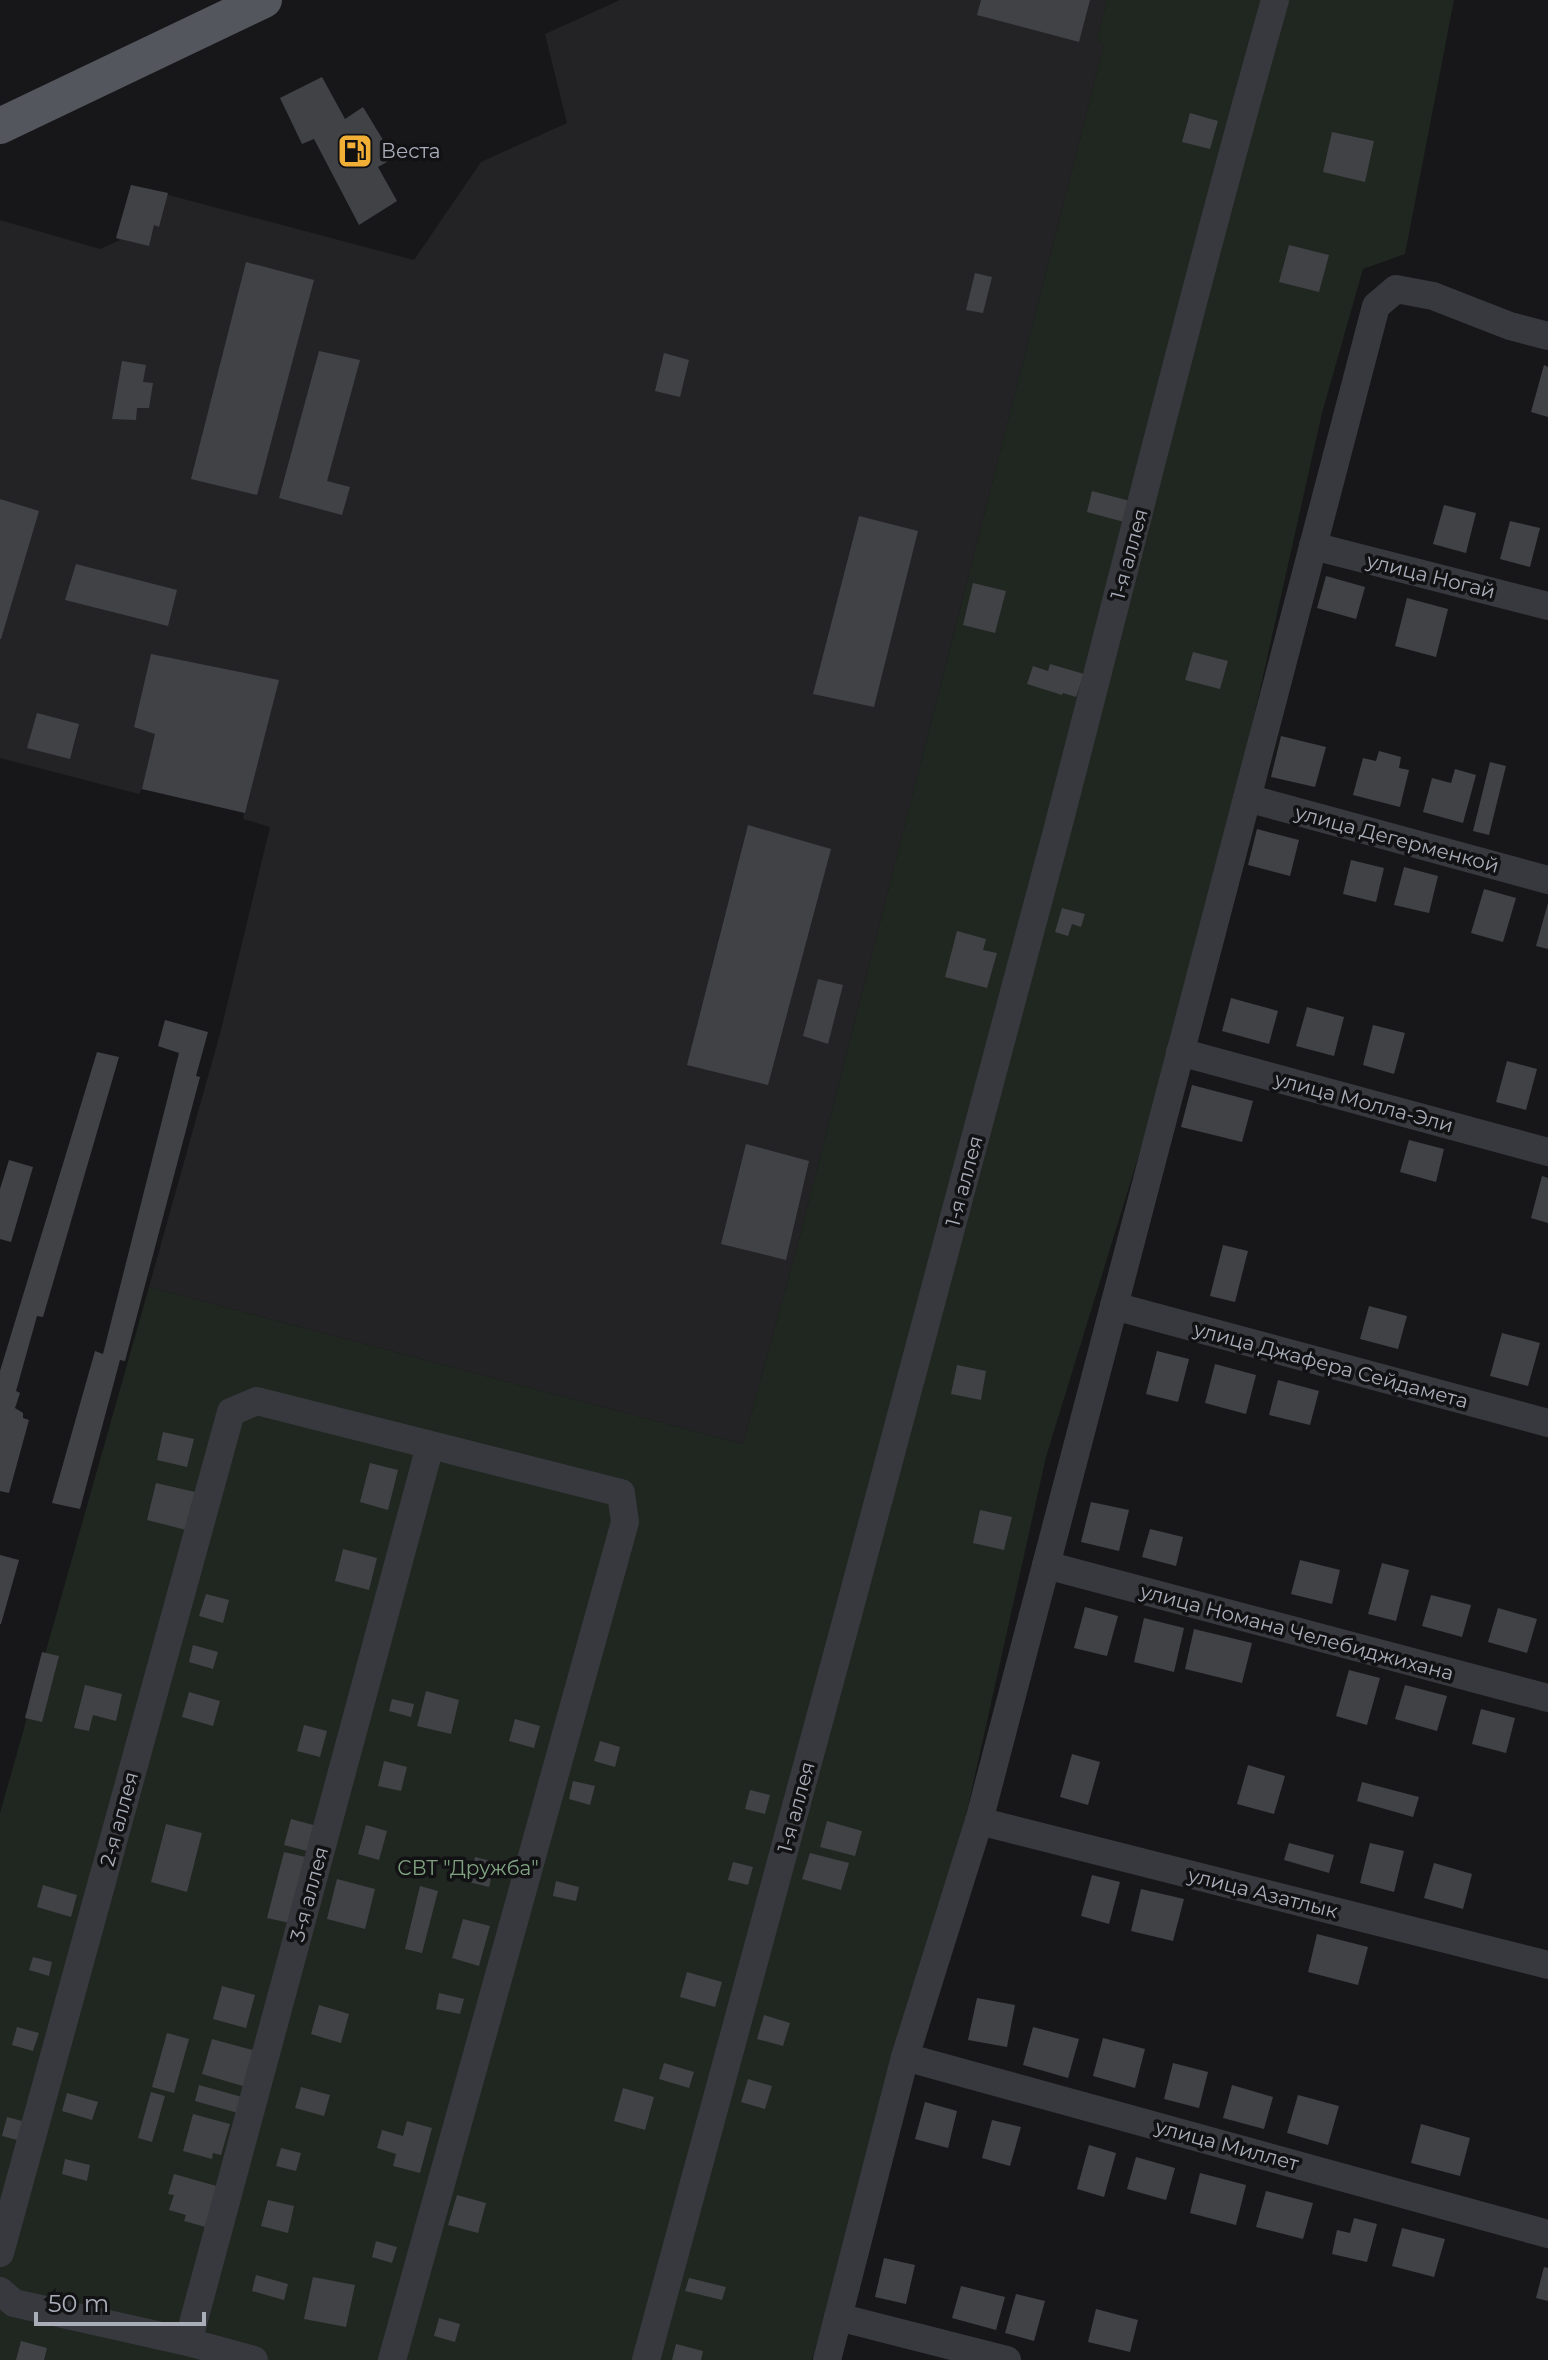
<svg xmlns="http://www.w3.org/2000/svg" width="1548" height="2360" viewBox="0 0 1548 2360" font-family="Montserrat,sans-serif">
  <rect width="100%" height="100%" fill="#171719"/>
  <!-- built -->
  <polygon fill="#232326" points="620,0 1107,0 1097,40 1104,45 800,1236 743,1444 149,1287 221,1030 270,827 243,819 244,813 142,789 139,794 0,758 0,220 100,249 120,240 116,238 131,185 414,260 481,162 567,123 545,34"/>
  <!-- green -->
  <polygon fill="#1f2720" points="1107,0 1454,0 1405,254 1363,269 1322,413 1240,779 1157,1096 1046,1457 963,1829 812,2360 0,2360 0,1813 149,1287 743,1444 800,1236 1104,45 1097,40"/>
  <!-- building -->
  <g fill="#414246">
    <polygon points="981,0 1090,0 1079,42 977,15"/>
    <polygon points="322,77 345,119 363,107 394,158 378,167 397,201 359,225 314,139 302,144 280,98"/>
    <polygon points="1190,113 1218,121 1210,149 1182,142"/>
    <polygon points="1332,132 1374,141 1365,182 1323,172"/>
    <polygon points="131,185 168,193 159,227 154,225 149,246 116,238"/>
    <polygon points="1289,245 1329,255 1319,292 1279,282"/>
    <polygon points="246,262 314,280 257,495 191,479"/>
    <polygon points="975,273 992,277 983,313 966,310"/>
    <polygon points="319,351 360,360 327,481 350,487 342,515 279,498"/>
    <polygon points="664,353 689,360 680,397 655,391"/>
    <polygon points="122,361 146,365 143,382 153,383 149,408 137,408 136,420 112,419"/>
    <polygon points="1544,365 1548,367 1548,417 1531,412"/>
    <polygon points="1092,491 1130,501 1124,522 1087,512"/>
    <polygon points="0,499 39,511 1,639 0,639"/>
    <polygon points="1444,505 1476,513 1466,553 1433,544"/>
    <polygon points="859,516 918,531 874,707 813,694"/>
    <polygon points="1510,521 1540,528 1530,567 1500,559"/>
    <polygon points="76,564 177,590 168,626 65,600"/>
    <polygon points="1326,576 1365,587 1356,619 1317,608"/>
    <polygon points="973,583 1006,591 995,633 963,625"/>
    <polygon points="1407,598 1448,609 1436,657 1395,646"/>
    <polygon points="1193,652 1228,661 1220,689 1185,680"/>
    <polygon points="151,654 279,680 245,813 142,789 155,734 134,727"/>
    <polygon points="1050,664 1084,674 1076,697 1063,693 1062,695 1027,684 1033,666 1048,671"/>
    <polygon points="37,713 79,724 70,759 27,748"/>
    <polygon points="1281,736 1326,747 1315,787 1271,777"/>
    <polygon points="1379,751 1401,757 1399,768 1409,770 1400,807 1353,795 1363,758 1376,761"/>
    <polygon points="1490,762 1506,766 1489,835 1473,831"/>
    <polygon points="1455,769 1476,775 1463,823 1423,812 1432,778 1451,783"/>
    <polygon points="748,825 831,849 768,1085 687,1065"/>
    <polygon points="1257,829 1299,840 1290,876 1248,865"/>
    <polygon points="1351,860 1384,868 1376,902 1343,894"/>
    <polygon points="1404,867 1438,876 1429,913 1394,905"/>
    <polygon points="1484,889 1516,898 1503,942 1471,933"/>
    <polygon points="1548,903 1548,949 1536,946"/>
    <polygon points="1062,908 1085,914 1081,927 1072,924 1068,936 1055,932"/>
    <polygon points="957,931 986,939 983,950 997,953 987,988 945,977"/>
    <polygon points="818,979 843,985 828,1044 803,1036"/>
    <polygon points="1231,998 1278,1011 1269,1044 1222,1031"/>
    <polygon points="1307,1007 1344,1017 1334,1056 1296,1046"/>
    <polygon points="165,1020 208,1032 196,1076 200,1077 125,1361 120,1360 80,1509 52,1503 95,1351 103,1354 179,1053 158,1046"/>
    <polygon points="1373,1025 1405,1033 1394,1074 1363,1065"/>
    <polygon points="97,1052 119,1057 43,1317 37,1316 16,1391 20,1393 15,1408 23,1413 23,1418 29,1420 9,1493 0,1491 0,1371"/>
    <polygon points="1507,1061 1537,1069 1526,1110 1496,1102"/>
    <polygon points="1192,1085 1253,1101 1242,1142 1181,1127"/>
    <polygon points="1409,1140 1444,1149 1436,1182 1400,1172"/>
    <polygon points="746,1144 809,1161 786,1260 721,1244"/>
    <polygon points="9,1160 33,1167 11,1242 0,1239 0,1189"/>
    <polygon points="1542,1176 1548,1178 1548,1223 1531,1218"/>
    <polygon points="1223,1245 1248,1251 1235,1302 1210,1296"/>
    <polygon points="1369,1306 1407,1316 1398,1349 1360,1339"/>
    <polygon points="1502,1333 1540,1343 1528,1386 1490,1376"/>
    <polygon points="1157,1351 1189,1359 1178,1402 1146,1394"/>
    <polygon points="1215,1364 1256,1375 1246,1414 1205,1403"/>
    <polygon points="957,1365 986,1371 981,1400 951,1394"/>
    <polygon points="1278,1380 1319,1391 1310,1425 1269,1415"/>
    <polygon points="163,1432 194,1439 187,1467 157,1460"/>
    <polygon points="370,1463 398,1470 388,1510 360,1502"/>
    <polygon points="156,1483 195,1492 186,1530 147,1520"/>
    <polygon points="1091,1502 1129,1510 1119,1551 1081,1542"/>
    <polygon points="980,1510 1012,1517 1004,1550 973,1543"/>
    <polygon points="1150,1529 1183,1537 1176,1566 1142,1557"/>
    <polygon points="343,1549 377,1558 369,1590 335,1581"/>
    <polygon points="0,1555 19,1560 1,1624 0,1624"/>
    <polygon points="1300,1560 1340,1570 1332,1604 1291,1594"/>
    <polygon points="1382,1563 1409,1570 1396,1621 1368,1614"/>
    <polygon points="206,1594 229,1600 223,1623 199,1616"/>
    <polygon points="1431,1595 1471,1605 1462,1637 1422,1626"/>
    <polygon points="1085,1607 1118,1616 1107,1656 1074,1648"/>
    <polygon points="1498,1608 1537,1619 1527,1653 1488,1642"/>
    <polygon points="1144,1618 1184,1628 1174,1672 1134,1662"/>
    <polygon points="1194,1629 1252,1643 1242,1683 1185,1669"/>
    <polygon points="193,1645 218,1652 213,1669 189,1662"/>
    <polygon points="42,1652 59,1656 42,1722 25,1718"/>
    <polygon points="1349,1670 1380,1678 1367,1725 1336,1716"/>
    <polygon points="85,1685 122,1694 116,1721 93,1715 89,1731 74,1728"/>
    <polygon points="1405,1685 1447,1696 1437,1731 1395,1719"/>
    <polygon points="426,1691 459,1700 451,1734 417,1726"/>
    <polygon points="189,1692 220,1701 213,1726 182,1717"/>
    <polygon points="392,1699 414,1704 411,1717 389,1711"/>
    <polygon points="1481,1709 1515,1718 1506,1753 1472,1744"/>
    <polygon points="515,1719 540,1726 534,1748 509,1741"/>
    <polygon points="304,1725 327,1731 320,1757 297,1751"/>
    <polygon points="600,1741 620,1747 615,1767 594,1761"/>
    <polygon points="1072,1754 1100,1762 1088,1805 1060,1797"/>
    <polygon points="384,1761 407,1767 401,1791 378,1786"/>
    <polygon points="1248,1765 1285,1776 1274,1814 1237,1804"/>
    <polygon points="573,1781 595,1786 590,1805 569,1799"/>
    <polygon points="1362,1782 1419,1797 1413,1817 1357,1801"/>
    <polygon points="750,1790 770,1795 765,1814 745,1809"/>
    <polygon points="291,1819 317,1826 311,1852 284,1845"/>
    <polygon points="827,1821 862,1831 855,1856 820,1847"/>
    <polygon points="166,1824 202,1833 187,1892 151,1882"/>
    <polygon points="366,1825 387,1831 379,1860 358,1854"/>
    <polygon points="1289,1843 1334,1855 1329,1873 1284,1860"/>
    <polygon points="1370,1843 1404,1851 1394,1892 1360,1883"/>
    <polygon points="284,1852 310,1858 294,1924 267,1918"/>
    <polygon points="810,1853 849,1863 841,1890 802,1879"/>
    <polygon points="475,1857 495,1862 489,1887 469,1882"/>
    <polygon points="733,1862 753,1867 748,1885 728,1880"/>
    <polygon points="1434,1863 1472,1874 1463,1909 1424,1898"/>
    <polygon points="1092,1875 1120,1882 1109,1924 1081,1916"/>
    <polygon points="337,1879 375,1889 365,1929 327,1919"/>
    <polygon points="556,1881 579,1887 576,1901 553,1896"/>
    <polygon points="43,1885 77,1895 71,1917 37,1907"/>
    <polygon points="420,1886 438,1891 422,1953 405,1949"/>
    <polygon points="1141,1889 1184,1899 1173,1941 1131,1931"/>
    <polygon points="463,1919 490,1926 479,1966 452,1958"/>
    <polygon points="1317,1934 1368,1947 1358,1985 1308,1972"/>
    <polygon points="33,1957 52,1962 49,1976 29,1970"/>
    <polygon points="687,1972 722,1982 715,2007 680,1997"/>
    <polygon points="222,1986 255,1995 246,2028 213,2019"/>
    <polygon points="439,1993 464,1999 460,2014 436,2009"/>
    <polygon points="977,1998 1015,2005 1007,2047 968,2040"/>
    <polygon points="319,2005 349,2014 341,2043 311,2034"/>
    <polygon points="764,2015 790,2023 783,2046 757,2039"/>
    <polygon points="17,2027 39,2033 33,2051 12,2045"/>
    <polygon points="1033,2027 1079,2039 1068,2078 1023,2065"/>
    <polygon points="167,2033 189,2039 174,2093 152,2087"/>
    <polygon points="1103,2038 1145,2049 1135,2088 1093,2076"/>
    <polygon points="212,2039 256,2051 246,2087 202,2074"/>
    <polygon points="664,2063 694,2072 689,2088 659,2079"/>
    <polygon points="1173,2063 1208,2072 1199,2108 1164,2099"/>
    <polygon points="748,2079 772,2086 765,2109 741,2102"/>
    <polygon points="199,2085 242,2097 238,2113 195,2101"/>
    <polygon points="1232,2085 1273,2097 1264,2129 1223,2118"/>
    <polygon points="301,2087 330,2095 324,2116 295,2108"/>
    <polygon points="623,2088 654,2097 645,2130 614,2121"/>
    <polygon points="151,2092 165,2096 152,2142 138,2138"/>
    <polygon points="67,2093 98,2102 92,2120 62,2111"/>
    <polygon points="1298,2095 1339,2106 1328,2145 1287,2133"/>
    <polygon points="925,2102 957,2111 948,2148 915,2139"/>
    <polygon points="193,2114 230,2124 221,2155 213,2153 212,2159 183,2151"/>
    <polygon points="7,2117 26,2122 21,2141 2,2136"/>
    <polygon points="992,2120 1021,2127 1010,2166 982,2158"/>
    <polygon points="407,2121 432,2128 420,2173 393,2166 396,2154 377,2148 382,2130 403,2136"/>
    <polygon points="1421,2124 1470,2138 1460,2176 1411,2163"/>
    <polygon points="1089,2145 1116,2153 1104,2197 1077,2189"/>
    <polygon points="281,2148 301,2153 296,2171 276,2166"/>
    <polygon points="1136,2157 1175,2168 1166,2200 1127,2189"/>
    <polygon points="65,2159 90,2165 87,2181 62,2174"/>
    <polygon points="1200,2173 1246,2185 1236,2225 1190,2213"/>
    <polygon points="174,2174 220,2187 209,2228 184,2221 186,2215 169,2210 174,2195 168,2194"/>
    <polygon points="1266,2191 1313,2203 1303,2239 1256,2227"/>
    <polygon points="457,2195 486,2203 478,2233 448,2225"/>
    <polygon points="268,2200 294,2206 288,2233 261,2226"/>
    <polygon points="1354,2218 1377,2224 1367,2262 1332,2254 1337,2230 1350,2233"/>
    <polygon points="1402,2228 1445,2239 1434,2277 1392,2266"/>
    <polygon points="376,2241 397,2247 392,2263 372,2257"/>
    <polygon points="884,2258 915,2265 906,2304 875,2297"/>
    <polygon points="1544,2267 1548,2268 1548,2301 1536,2298"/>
    <polygon points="256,2275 288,2284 284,2300 252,2291"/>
    <polygon points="313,2277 355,2285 346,2327 304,2319"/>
    <polygon points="689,2278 726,2287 722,2300 685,2291"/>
    <polygon points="961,2286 1005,2297 996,2330 952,2318"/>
    <polygon points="1016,2294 1045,2301 1034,2341 1005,2333"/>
    <polygon points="1096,2309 1138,2320 1130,2352 1088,2342"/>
    <polygon points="439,2318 460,2324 455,2342 434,2336"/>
    <polygon points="21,2341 47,2348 44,2360 16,2360"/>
    <polygon points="676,2344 703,2351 701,2360 672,2360"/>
  </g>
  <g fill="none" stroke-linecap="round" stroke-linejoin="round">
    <!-- minor -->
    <g stroke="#38393e" stroke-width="28">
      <polyline points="1313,546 1548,606"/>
      <polyline points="1247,798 1548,880"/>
      <polyline points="1180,1052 1548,1152"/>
      <polyline points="1114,1306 1548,1423"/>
      <polyline points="1046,1565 1548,1698"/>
      <polyline points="979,1821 1548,1965"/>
      <polyline points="905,2057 1548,2234"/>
      <polyline points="0,2253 231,1412 257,1401 621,1493 625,1522 392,2360"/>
      <polyline points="0,2291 14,2303 188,2342 254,2360"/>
      <polyline points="838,2317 1007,2360"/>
      <polyline points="188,2342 430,1446"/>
      <path d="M646,2360C784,1851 923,1341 1057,831C1129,554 1197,276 1275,0"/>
      <polyline points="827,2360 905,2057 979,1821 1376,306 1396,289 1433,296 1510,326 1548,336"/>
    </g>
    <!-- major -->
    <polyline stroke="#54565d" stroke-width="36" points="0,126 264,0"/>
  </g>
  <!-- icons -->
  <defs>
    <symbol id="fuel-square" viewBox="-11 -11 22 22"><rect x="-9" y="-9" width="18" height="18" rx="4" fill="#f2af36" stroke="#121214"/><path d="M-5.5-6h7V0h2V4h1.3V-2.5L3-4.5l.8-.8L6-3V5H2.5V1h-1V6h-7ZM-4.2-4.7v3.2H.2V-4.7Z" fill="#111"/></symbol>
  </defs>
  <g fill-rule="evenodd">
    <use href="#fuel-square" x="335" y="131" width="40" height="40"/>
  </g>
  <g text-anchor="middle" stroke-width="7" stroke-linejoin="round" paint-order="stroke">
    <!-- poi labels -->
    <g font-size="20" fill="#a9aeb9" stroke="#121214" text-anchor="start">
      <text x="381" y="158">Веста</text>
    </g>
    <!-- street labels -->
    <g font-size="20" fill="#a9aeb9" stroke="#121214">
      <text transform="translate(1129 554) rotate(-75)" y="7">1-я аллея</text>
      <text transform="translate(1431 576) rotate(14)" y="7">улица Ногай</text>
      <text transform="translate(1397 839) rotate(15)" y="7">улица Дегерменкой</text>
      <text transform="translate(1364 1102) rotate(15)" y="7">улица Молла-Эли</text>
      <text transform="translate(964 1181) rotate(-75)" y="7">1-я аллея</text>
      <text transform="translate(1331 1365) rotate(15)" y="7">улица Джафера Сейдамета</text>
      <text transform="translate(1297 1632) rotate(15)" y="7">улица Номана Челебиджихана</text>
      <text transform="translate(796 1807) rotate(-75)" y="7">1-я аллея</text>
      <text transform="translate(119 1819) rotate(-75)" y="7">2-я аллея</text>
      <text transform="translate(1263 1893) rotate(14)" y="7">улица Азатлык</text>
      <text transform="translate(309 1894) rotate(-75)" y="7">3-я аллея</text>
      <text transform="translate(1227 2145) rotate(15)" y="7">улица Миллет</text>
    </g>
    <!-- park labels -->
    <g font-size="20" fill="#80a482" stroke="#121214">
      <text x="468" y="1875">СВТ "Дружба"</text>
    </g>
  </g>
  <!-- scale -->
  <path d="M36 2312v12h168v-12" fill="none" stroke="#a9aeb9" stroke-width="4"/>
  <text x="48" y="2312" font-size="24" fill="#a9aeb9" stroke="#121214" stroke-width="6" paint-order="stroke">50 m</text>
</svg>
